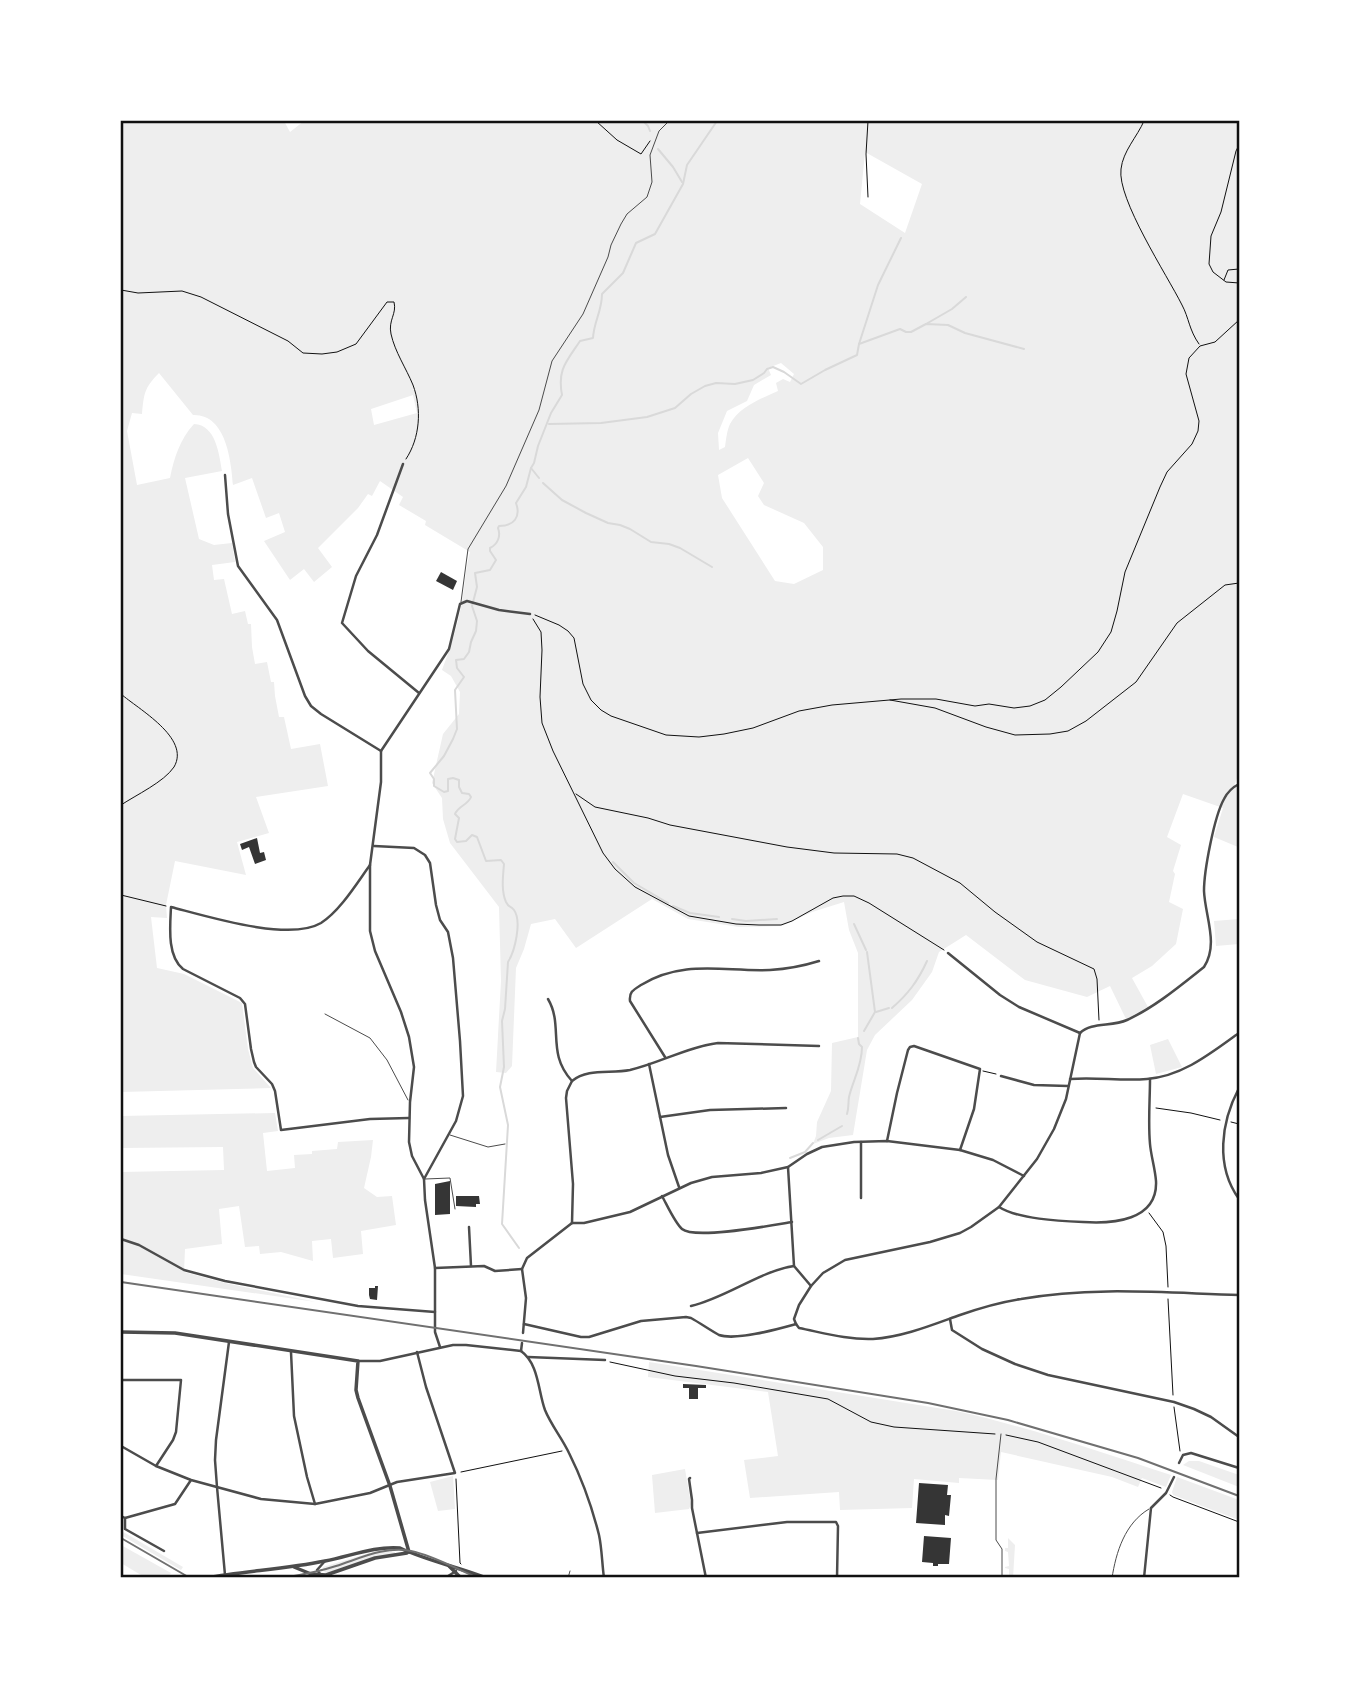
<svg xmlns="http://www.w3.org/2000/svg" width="1360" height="1699" viewBox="0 0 1360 1699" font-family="'Archivo Narrow',sans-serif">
  <rect width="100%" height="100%" fill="#fff"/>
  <!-- green -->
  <g fill="#eee" fill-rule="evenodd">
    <path d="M121,121H284L290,132L304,121H1239V773L1234,786L1239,784V851L1238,847L1214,837L1223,808L1183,794L1167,837L1181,845L1173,871L1175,874L1169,902L1183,909L1176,944L1152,966L1132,978L1148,1007L1126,1019L1110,986L1087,997L1025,980L966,935L939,952L932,972L912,1000L875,1035L867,1050L853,1135L829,1138L813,1144L816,1136L817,1122L831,1091L832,1043L858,1037V953L849,930L844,902L812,912L782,926L739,927L688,919L652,899L576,948L555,919L531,924L524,949L516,968L512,1066L506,1073L496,1072L501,981L499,907L450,843L443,819L442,798L432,783L443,734L459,714L460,692L451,676L442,670C450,649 457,628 461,607C465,588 465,570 470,552L425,525L426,521L399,505L403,497L380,481L372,496L368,494L358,508L318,548L332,567L314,582L304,569L290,580L264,541L285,532L279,513L266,518L252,478L233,485C231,460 226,414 193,415L159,373C144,388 144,394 142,414L132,413L127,431L137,485L170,478C174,458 180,439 194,424C216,425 219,454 222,471L185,478L199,539L214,545L232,543L235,562L212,565L214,580L224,579L232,614L245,611L248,624H251L252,647L255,664L267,662L271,682H274L275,696L279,717H284L291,749L320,744L328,786L256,797L269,833L237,842L246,875L175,861L166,905L167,918L151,917L157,968L184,974L242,1003L248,1049L253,1068L271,1088L121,1092ZM865,152L922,184L905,233L860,204ZM781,363L794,374L790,382L783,379L776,383L778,391C761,399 740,406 730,424C727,430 726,440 725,447L719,450L718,433L727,411L747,401L754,385L771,375L768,368ZM413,395L417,413L374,425L371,409ZM748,458L764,483L758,496L764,505L804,523L823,547V570L794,584L775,581L722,498L718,475Z"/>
    <polygon points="1239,919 1239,944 1216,946 1214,921"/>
    <polygon points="1168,1039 1182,1067 1156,1074 1150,1045"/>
    <polygon points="275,1113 278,1131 263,1133 267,1171 295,1168 294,1155 312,1154 312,1151 337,1149 338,1142 373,1140 371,1157 364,1188 377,1197 392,1196 396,1225 361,1231 363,1254 333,1258 331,1239 312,1241 313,1261 281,1252 260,1254 259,1246 245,1247 239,1206 219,1209 222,1244 185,1249 184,1272 225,1283 316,1302 121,1274 121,1172 224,1170 223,1147 121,1148 121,1116"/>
    <path d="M649,1362L956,1411C1029,1427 1100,1452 1171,1475L1166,1487L1142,1478L1138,1487L1112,1477L1001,1452L998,1480L959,1478V1483L914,1479L912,1508L840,1510L839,1492L750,1498L744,1460L778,1456L768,1392L648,1377Z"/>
    <polygon points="1189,1461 1199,1461 1239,1475 1239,1487 1183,1465"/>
    <polygon points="685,1469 691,1504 689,1509 655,1513 652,1475"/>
    <polygon points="453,1476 455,1509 438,1511 430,1482"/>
    <polygon points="1177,1477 1239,1500 1239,1520 1173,1495 1172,1492"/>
    <polygon points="121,1531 125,1533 183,1567 181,1570 121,1535"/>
    <polygon points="1008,1538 1015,1545 1013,1578 1009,1578 1009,1569 1005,1568 1005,1567 1009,1566 1008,1552 1005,1551 1005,1548 1008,1548"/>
    <polygon points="121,1545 171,1573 167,1578 146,1578 121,1563"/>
    <polygon points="391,1549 392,1552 395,1552 395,1554 325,1573 323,1567 376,1551"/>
  </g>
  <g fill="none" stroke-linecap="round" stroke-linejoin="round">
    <!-- stream -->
    <g stroke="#d9d9d9" stroke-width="2">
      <polyline points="643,121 648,126 650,131"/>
      <polyline points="658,149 673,167 682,182"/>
      <polyline points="926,324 952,309 966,297"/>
      <polyline points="859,344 878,285 901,238"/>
      <polyline points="549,424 601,423 647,417 675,408 691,394 705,386 716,383 735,384 753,380 764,373 767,369 773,367 784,372 801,384 825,370 857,355 859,344 900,329 906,332 911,332 926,324 948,325 965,333 1024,349"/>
      <polyline points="531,468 539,478"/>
      <polyline points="543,483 562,500 586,513 608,523 620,525 630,529 651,542 669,544 680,548 712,567"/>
      <polyline points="613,862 634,883 668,903"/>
      <polyline points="673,906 690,913 719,917"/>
      <polyline points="732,919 746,921 777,919"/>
      <polyline points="854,924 866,950"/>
      <path d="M892,1008C908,994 918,981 927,961"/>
      <polyline points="876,1012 889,1008"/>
      <polyline points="864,1031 875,1012 867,952"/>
      <path d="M847,1114C849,1108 848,1103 849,1097C853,1080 862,1066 862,1047L859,1044L858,1038"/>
      <polyline points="818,1140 842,1126"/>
      <polyline points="790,1158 805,1152 813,1143"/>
      <path d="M519,1248L502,1224L508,1125L500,1087L504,1067L502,1021L505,1009L508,962C515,951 522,921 514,910C510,905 509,908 506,902C501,891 503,876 504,864L501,860L486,861L477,837L472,835L466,841L457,842L455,839L459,818L455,814C458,806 468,805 471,797L469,794L462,793L459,787V780L453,778L448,779V791L444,792L434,786V779L430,773L444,756L453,739L457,729L455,690L464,677L457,668L456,660L464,659L469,652L471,642L476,631L477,621L472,606L477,587L475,573L490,570L496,560L490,551V548C498,544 501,536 498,528L499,526C514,526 521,517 516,503L526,487L531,468L534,463L538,446L551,413L562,395C557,369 567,361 580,341L593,338C594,321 602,311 602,294L623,273L636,243L655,234L683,184L687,165L717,121"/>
    </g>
  </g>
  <!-- building -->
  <g fill="#353535">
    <polygon points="441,572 457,581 453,590 436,581"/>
    <polygon points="257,838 260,853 264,852 266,860 255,864 249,847 242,850 240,844"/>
    <polygon points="450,1181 450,1214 435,1215 435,1184"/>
    <polygon points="456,1196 479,1196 480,1204 476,1204 476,1207 456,1206"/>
    <polygon points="375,1286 378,1286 377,1300 370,1299 369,1295 369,1288 375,1288"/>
    <polygon points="683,1384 706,1385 706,1388 698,1388 698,1399 689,1399 689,1388 683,1388"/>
    <polygon points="919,1483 948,1485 947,1495 951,1495 949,1516 945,1515 945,1525 916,1523"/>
    <polygon points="924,1536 951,1538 949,1564 938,1564 938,1566 933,1566 933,1563 922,1562"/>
  </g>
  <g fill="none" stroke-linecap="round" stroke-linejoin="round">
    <!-- path -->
    <g stroke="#111" stroke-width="1">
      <polyline points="596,121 617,140 641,154 650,141"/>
      <polyline points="868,121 866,154 868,197"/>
      <path d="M1144,121C1137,137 1123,151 1121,169C1117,199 1167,275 1182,305C1189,318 1189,330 1199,344"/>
      <polyline points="1239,145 1236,151 1221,212 1211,236 1209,264 1213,272 1226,282 1239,283"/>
      <polyline points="1224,280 1228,270 1239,269"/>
      <path d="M121,290L138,293L182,291L201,297L288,341L303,353L322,354L337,352L356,344L387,302H394C397,314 388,320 391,334C395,352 406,368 413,385C422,409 420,438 406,459"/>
      <polyline points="535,615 559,625 568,631 574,638 583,684 591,700 601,710 611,716 666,735 699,737 724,734 753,728 799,711 832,705 901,699 936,699 975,706 989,704 1014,708 1030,706 1045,700 1061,687 1098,652 1111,632 1117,611 1125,572 1160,487 1167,472 1192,444 1198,431 1199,421 1186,374 1189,358 1200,346 1215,342 1239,320"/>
      <polyline points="533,619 541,632 542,650 540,697 542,723 553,751 603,853 615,869 635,887 689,916 736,924 759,925 781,925 792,921 833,898 843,896 854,896 869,903 944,950"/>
      <path d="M121,694C138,709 191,738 174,767C164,782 136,795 121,805"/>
      <polyline points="890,700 935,708 986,727 1015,735 1050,734 1068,731 1086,721 1136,682 1177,623 1225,585 1239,583"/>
      <polyline points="576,794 595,807 648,818 670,825 787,847 834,853 897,854 913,858 960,883 995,912 1037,942 1094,969 1097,979 1099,1020"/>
      <polyline points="121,895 166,906"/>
      <polyline points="983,1071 996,1074"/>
      <polyline points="1156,1108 1191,1113 1220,1120"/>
      <polyline points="1231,1122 1239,1124"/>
      <polyline points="1149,1213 1163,1232 1166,1246 1168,1287"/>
      <polyline points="1168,1299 1173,1395"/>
      <polyline points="610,1362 675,1376 734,1383 828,1399 871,1422 894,1427 995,1434"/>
      <polyline points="1174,1407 1180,1451"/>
      <polyline points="1006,1435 1038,1442 1161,1488"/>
      <polyline points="461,1472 562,1451"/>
      <polyline points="456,1479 460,1563 461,1564"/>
      <polyline points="1170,1495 1173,1497 1239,1522"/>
    </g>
    <!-- service -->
    <g stroke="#4c4c4c" stroke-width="1">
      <polyline points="461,602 468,549 506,486 539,410 552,361 583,314 608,257 611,245 621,224 627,214 647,197 652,182 650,155 659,131 669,121"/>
      <polyline points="325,1014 370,1038 387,1060 408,1100"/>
      <polyline points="450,1135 488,1147 505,1144"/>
      <polyline points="425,1179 450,1178 455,1209"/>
      <polyline points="1001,1434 996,1479 996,1540 1002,1549 1002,1578"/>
      <polyline points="568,1578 570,1571"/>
      <path d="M1112,1578C1116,1552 1125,1523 1149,1509"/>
    </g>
    <!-- minor -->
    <g stroke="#4c4c4c" stroke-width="2.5">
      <polyline points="403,464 377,535 356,576 342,623 368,651 419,693"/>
      <polyline points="225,475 228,514 238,566 277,620 305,696 311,706 321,714 381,751"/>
      <polyline points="374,846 414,848 425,855 430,863 436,905 440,920 448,932 453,958 460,1041 463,1096 456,1121 424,1179"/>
      <path d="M370,865C357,883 340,911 321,923C289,942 206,916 171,907C170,927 167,956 183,969L240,998L245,1004L251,1049L254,1062L256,1067L272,1084L275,1091L281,1130L370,1119L409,1118"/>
      <polyline points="948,953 1000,995 1019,1007 1080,1033"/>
      <path d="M548,999C564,1026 546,1053 572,1081L567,1091L566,1098L573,1184L572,1223"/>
      <path d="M1080,1033C1091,1022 1112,1027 1127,1020C1155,1007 1180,986 1204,967C1219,944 1205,916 1204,891C1204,871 1214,817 1224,799C1227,793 1233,787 1239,784"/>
      <path d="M665,1057L630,1001C629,992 633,990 641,985C684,959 724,972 770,970C786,969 803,966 819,961"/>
      <polyline points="649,1064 668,1155 679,1187"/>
      <polyline points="1001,1076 1034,1085 1068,1086"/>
      <path d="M1070,1079C1096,1077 1121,1081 1147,1079C1183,1076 1211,1053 1239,1033"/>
      <path d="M572,1081C588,1068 610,1074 630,1070C660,1063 687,1047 718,1043L819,1046"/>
      <path d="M1239,1088C1221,1122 1215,1166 1239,1199"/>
      <polyline points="660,1117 710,1110 786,1108"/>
      <polyline points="887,1141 897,1093 908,1050 910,1047 914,1046 980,1069 974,1109 960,1150"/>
      <polyline points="861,1142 861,1198"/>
      <polyline points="788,1167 794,1266 811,1286"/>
      <path d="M662,1196C667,1205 675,1223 682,1229C695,1240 773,1225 792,1222"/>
      <path d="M999,1207C1018,1219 1059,1221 1083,1222C1112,1224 1158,1221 1156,1181C1155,1168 1151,1156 1150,1144C1148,1122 1150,1100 1150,1079"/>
      <polyline points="572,1223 584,1223 630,1212 691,1183 712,1177 761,1173 788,1167 807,1154 822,1147 854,1142 887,1141 960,1150 993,1160 1024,1176"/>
      <polyline points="469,1227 471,1266"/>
      <polyline points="121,1239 139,1245 184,1270 225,1281 358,1306 435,1312"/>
      <polyline points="435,1268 484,1266 495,1271 522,1269"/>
      <path d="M691,1306C726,1298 760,1271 794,1266"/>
      <polyline points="950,1319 952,1330 982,1349 1015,1364 1048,1375 1174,1402 1194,1409 1211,1417 1239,1437"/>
      <path d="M524,1324L581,1337H589L641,1321L686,1317L691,1318C700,1323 710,1330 719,1335C736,1341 778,1329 796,1324"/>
      <path d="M796,1324L799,1328C824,1333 848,1340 873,1339C903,1337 932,1325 960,1315C980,1308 1001,1302 1021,1299C1093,1286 1167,1293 1239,1295"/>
      <polyline points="796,1324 794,1319 799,1305 811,1286 823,1273 845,1260 930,1242 960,1233 971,1227 999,1207 1037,1159 1054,1129 1066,1099 1080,1033"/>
      <polyline points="523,1333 526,1298 522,1269 527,1258 572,1223"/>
      <polyline points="440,1347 435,1332 435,1268 425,1200 424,1179 412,1156 409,1142 410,1102 414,1067 409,1037 401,1012 375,951 370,931 370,865 381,782 381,751 449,649 460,604 467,601 499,610 530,614"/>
      <path d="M521,1351C539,1364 538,1391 545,1410C551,1425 562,1438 569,1453C582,1479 592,1507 599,1535C602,1549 602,1564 604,1578"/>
      <polyline points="521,1351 522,1343"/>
      <polyline points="291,1352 294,1416 307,1477 315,1504"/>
      <polyline points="528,1357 605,1360"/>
      <polyline points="358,1361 380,1361 453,1345 466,1345 521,1351"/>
      <polyline points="121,1380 181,1380 176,1432 173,1440 156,1466"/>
      <polyline points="121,1446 156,1466 191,1480 261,1499 315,1504 370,1493 397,1482 455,1473 426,1387 417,1352"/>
      <polyline points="1179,1463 1183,1455 1191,1453 1239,1468"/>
      <polyline points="690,1478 689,1479 692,1500 692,1508 706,1578"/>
      <polyline points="121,1516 125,1518 175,1504 191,1480"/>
      <polyline points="125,1518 125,1529 164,1551"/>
      <polyline points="697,1533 787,1522 836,1522 838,1526 837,1578"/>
      <polyline points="225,1575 217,1487 215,1460 216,1440 229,1342"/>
      <polyline points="321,1575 317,1570 325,1561"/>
      <polyline points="445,1578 456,1571"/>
      <polyline points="1144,1578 1151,1508 1166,1493 1174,1477"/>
    </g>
    <!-- tertiary -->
    <g stroke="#4c4c4c" stroke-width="3.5">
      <polyline points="121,1332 175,1333 358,1361 356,1390 358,1398 390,1486 409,1552"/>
      <polyline points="449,1566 459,1576 464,1578"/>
      <polyline points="294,1567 311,1574 326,1575 375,1558 407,1553"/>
      <path d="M206,1578C246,1571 286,1569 325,1561C351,1556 374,1546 400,1548C428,1561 458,1567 486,1578"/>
    </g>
    <!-- tram -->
    <path stroke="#707070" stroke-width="2" d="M283,1578C301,1575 318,1572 336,1566C361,1558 385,1546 411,1551C435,1556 456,1569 478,1578"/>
    <!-- rail -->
    <g stroke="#707070" stroke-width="2">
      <polyline points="121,1282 696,1366 928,1403 1008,1420 1138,1458 1239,1496"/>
      <polyline points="121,1538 190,1578"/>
    </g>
  </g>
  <!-- border -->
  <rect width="1360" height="1699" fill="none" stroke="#ffffff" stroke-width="245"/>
  <rect x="122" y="122" width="1116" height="1454" fill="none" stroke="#111" stroke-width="2.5"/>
</svg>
